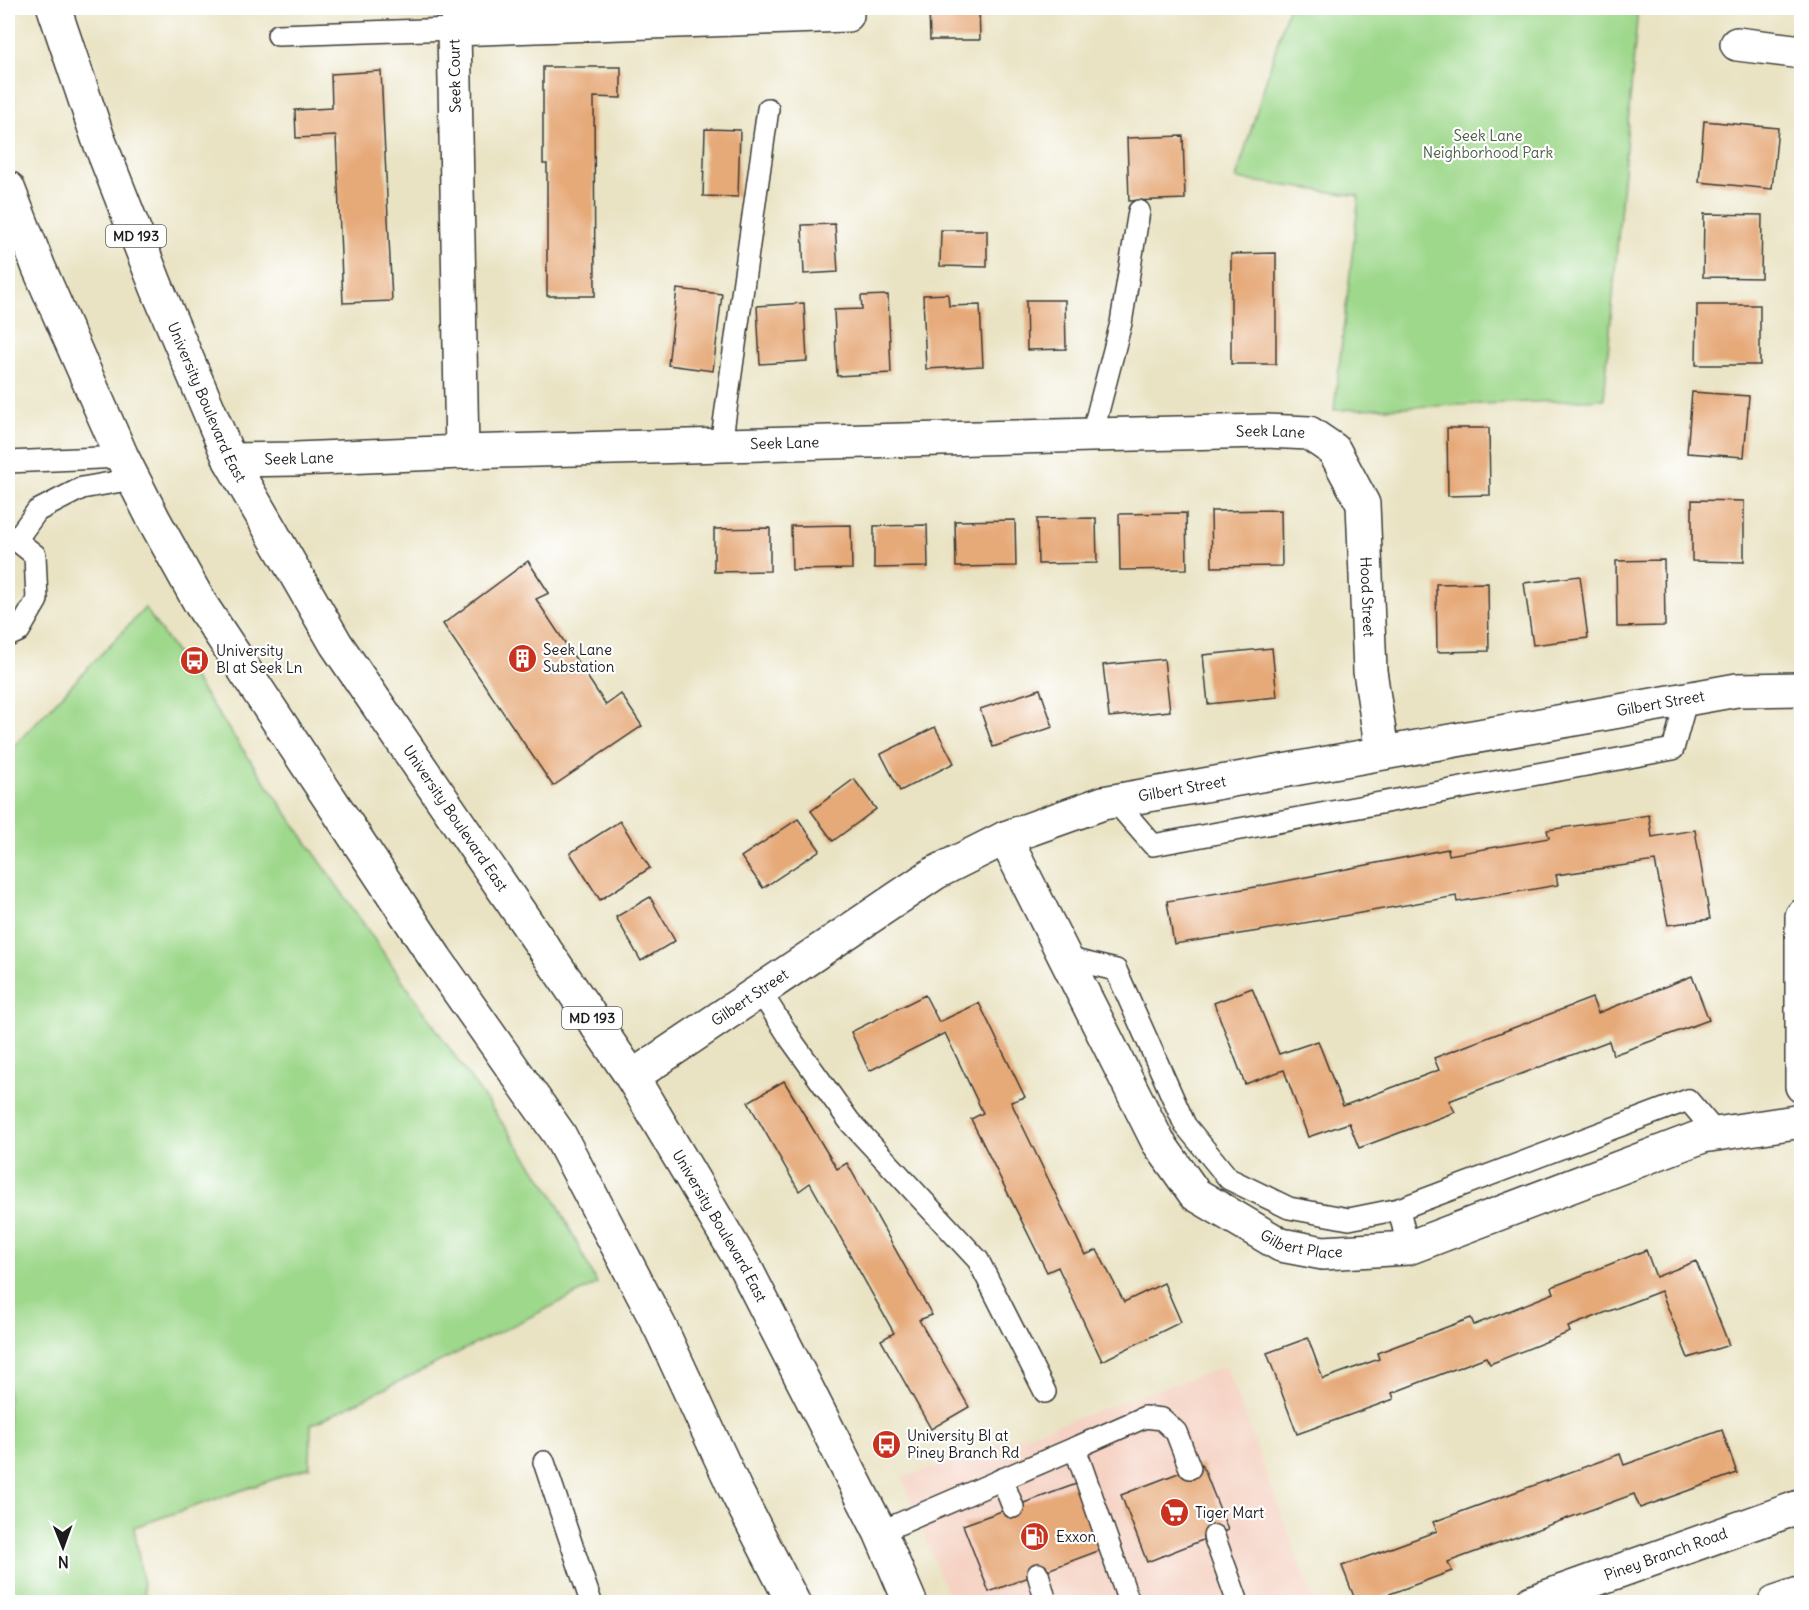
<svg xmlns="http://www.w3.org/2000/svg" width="1809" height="1610" viewBox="0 0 1809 1610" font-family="Delius,sans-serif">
  <rect width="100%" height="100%" fill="#fff"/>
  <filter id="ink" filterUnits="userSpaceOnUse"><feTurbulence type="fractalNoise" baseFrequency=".0167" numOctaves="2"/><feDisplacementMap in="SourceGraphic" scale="12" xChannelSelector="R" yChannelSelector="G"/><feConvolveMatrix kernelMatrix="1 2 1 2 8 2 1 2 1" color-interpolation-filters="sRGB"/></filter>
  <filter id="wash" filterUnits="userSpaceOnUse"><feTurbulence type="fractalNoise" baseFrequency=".008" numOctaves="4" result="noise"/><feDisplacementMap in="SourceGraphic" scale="24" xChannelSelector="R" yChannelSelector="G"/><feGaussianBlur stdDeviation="1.35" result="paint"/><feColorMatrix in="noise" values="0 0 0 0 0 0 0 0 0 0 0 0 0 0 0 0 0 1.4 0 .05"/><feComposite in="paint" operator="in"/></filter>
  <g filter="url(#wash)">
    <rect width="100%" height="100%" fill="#e9e3c3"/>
    <!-- built -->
    <polygon fill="#f5d2c3" points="1226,1366 1314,1602 950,1602 902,1478"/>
    <!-- green -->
    <g fill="#9ed88b" stroke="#5d7a54" stroke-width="1.5">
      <polygon points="1288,8 1638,8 1604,399 1334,410 1359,196 1236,179"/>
      <polygon points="145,608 468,1075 552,1193 597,1284 311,1425 310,1467 134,1527 146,1602 8,1602 8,752"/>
    </g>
    <g id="blocks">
      <!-- building -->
      <g fill="#e6a978">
        <polygon points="929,8 979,8 980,40 930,40"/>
        <polygon points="543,67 621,67 621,98 594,97 595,296 547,296 547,164 543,164"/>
        <polygon points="381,71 392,301 343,303 336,136 296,138 295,110 332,108 331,74"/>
        <polygon points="1704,121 1778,128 1772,189 1699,182"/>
        <polygon points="705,129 740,130 738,197 703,196"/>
        <polygon points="1183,136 1185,199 1129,201 1127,138"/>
        <polygon points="1704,214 1762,215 1761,278 1703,277"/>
        <polygon points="835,224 838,272 804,274 802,225"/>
        <polygon points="941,230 987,230 987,267 940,266"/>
        <polygon points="1276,253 1276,364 1231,364 1231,254"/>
        <polygon points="677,289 722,294 713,371 668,365"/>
        <polygon points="948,294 949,306 980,305 983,366 926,369 923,295"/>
        <polygon points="888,295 891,373 837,376 834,310 862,309 861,296"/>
        <polygon points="1026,300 1065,300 1066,349 1027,350"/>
        <polygon points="804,303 807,361 760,364 757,306"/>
        <polygon points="1697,305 1760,305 1760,365 1696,365"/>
        <polygon points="1692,392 1749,396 1744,457 1687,453"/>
        <polygon points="1447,428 1489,428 1490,495 1448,496"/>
        <polygon points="1692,500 1744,501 1744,562 1692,561"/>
        <polygon points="1281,510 1282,566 1212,567 1211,511"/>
        <polygon points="1186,513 1187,569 1120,570 1119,514"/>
        <polygon points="1096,518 1097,563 1038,564 1037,519"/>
        <polygon points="1015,520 1016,566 956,567 955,521"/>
        <polygon points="851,525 852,569 792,570 791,526"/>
        <polygon points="927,525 928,567 874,568 874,526"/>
        <polygon points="770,528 770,571 714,572 714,529"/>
        <polygon points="1664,560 1665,626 1617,627 1616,561"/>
        <polygon points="528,561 549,593 536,599 606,705 621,694 642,726 553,786 443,624"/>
        <polygon points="1580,576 1588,638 1533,645 1524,583"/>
        <polygon points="1488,583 1489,651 1437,652 1436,584"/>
        <polygon points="1272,648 1277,697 1208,704 1203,655"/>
        <polygon points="1164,659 1170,711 1109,717 1103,665"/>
        <polygon points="1040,689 1053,727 993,747 980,709"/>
        <polygon points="935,727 954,763 900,791 881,754"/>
        <polygon points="854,779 876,809 833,841 811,811"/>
        <polygon points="1649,815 1652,837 1695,830 1710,919 1668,925 1655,861 1556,875 1558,885 1457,902 1456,896 1259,931 1174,944 1167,901 1250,888 1448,849 1449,855 1549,838 1547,830"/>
        <polygon points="798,819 820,850 763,888 741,857"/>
        <polygon points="620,821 650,868 600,900 570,853"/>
        <polygon points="650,897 675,941 641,961 616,917"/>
        <polygon points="1692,976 1709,1020 1613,1055 1609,1041 1449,1101 1455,1112 1359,1148 1349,1123 1308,1137 1284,1070 1245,1084 1214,1003 1252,988 1279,1054 1318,1041 1343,1106 1439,1070 1434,1058 1592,998 1598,1013"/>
        <polygon points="925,995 939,1022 979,1003 1025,1097 1011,1102 1085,1255 1097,1250 1124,1302 1164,1283 1181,1322 1102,1361 1058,1267 1047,1272 971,1119 983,1113 945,1033 869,1071 851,1032"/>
        <polygon points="784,1081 837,1169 847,1163 932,1315 919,1320 969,1407 931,1429 881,1340 894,1333 810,1183 799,1191 748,1102"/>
        <polygon points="1646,1250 1656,1277 1696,1261 1729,1345 1688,1358 1661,1291 1568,1327 1570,1332 1490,1364 1486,1357 1392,1393 1394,1399 1297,1434 1267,1353 1308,1338 1323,1379 1379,1359 1377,1353 1471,1318 1474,1325 1554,1293 1552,1287"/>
        <polygon points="1722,1430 1737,1473 1640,1508 1634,1494 1448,1562 1452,1571 1368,1602 1356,1602 1342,1566 1437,1531 1433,1522 1620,1454 1624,1465"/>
        <polygon points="1202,1464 1228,1530 1147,1562 1121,1495"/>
        <polygon points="1082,1482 1106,1548 989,1592 963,1525"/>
      </g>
    </g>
  </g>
  <g filter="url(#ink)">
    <use href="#blocks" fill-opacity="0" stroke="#3b3a35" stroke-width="1.5"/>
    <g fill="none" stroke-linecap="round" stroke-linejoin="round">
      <defs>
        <g id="service">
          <polyline points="278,35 454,29"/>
          <polyline points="1092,435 1121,323 1139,211"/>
          <polyline points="721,445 768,109"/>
          <polyline points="8,462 122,457"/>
          <polyline points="16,540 37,511 82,488 133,479"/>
          <polyline points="8,541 16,540 35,555 37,600 19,631 8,636"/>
          <polyline points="1115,801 1153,845 1673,749 1687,698"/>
          <polyline points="1065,958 1116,970 1185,1125 1229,1179 1289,1208 1349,1219 1399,1209 1688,1100 1717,1134"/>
          <polyline points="760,991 792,1041 850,1122 978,1260 1045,1392"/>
          <polyline points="1399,1209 1408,1248"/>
          <polyline points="1075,1448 1145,1417 1162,1419 1176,1432 1190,1468"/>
          <polyline points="544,1462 591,1602"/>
          <polyline points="1002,1479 1013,1507"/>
          <polyline points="880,1532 1075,1448 1129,1602"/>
          <polyline points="1214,1536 1237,1600"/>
          <polyline points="1038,1574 1046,1602"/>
        </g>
        <g id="minor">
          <polyline points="1737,44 1802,52"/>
          <polyline points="462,452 454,29 847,15 847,8"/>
          <path id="s1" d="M230,460L296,459L462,452L1092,435L1266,431L1309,433L1334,450L1363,504L1370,671L1382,752"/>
          <path id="s2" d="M1005,838L1158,1142L1195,1194L1281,1245L1323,1253L1408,1248L1703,1136L1802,1121"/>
          <polyline points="1802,916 1802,1086"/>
          <path id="s3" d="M632,1077L935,873L1005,838L1103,803L1737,690L1802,689"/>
        </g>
        <g id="secondary">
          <path id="s4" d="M1532,1602L1802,1506"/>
          <polyline points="1775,1602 1802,1593"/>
        </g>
        <g id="primary">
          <path id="s5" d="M54,8L98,138L157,288L230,460L336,644L632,1077L746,1269L880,1532L910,1602"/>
          <polyline points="8,188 39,268 122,457 154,520 200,603 436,959 559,1134 662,1331 735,1489 793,1602"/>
        </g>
      </defs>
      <!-- service casing -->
      <use href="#service" stroke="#3b3a35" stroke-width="24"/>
      <!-- minor casing -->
      <use href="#minor" stroke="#3b3a35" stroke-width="36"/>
      <!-- secondary casing -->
      <use href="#secondary" stroke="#3b3a35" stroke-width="36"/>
      <!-- primary casing -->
      <use href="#primary" stroke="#3b3a35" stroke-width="36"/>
      <!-- service -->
      <use href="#service" stroke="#fff" stroke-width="21"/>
      <!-- minor -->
      <use href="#minor" stroke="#fff" stroke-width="33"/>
      <!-- secondary -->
      <use href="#secondary" stroke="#fff" stroke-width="33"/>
      <!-- primary -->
      <use href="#primary" stroke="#fff" stroke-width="33"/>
    </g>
  </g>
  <!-- icons -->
  <defs>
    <symbol id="building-disc" viewBox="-11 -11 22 22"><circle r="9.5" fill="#c8321e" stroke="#fff"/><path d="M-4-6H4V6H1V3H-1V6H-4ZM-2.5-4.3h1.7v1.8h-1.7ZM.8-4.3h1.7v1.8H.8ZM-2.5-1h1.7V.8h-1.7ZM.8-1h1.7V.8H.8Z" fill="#fff"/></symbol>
    <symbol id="bus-disc" viewBox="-11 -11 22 22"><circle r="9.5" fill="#c8321e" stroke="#fff"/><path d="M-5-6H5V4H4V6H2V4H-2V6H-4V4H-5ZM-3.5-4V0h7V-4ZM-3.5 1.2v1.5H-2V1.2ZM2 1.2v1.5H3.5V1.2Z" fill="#fff"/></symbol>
    <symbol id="supermarket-disc" viewBox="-11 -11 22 22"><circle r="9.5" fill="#c8321e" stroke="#fff"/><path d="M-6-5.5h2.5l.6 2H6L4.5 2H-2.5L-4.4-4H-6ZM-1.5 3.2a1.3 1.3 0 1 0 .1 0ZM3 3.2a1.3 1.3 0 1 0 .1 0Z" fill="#fff"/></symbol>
    <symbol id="fuel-disc" viewBox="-11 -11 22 22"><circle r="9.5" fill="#c8321e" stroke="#fff"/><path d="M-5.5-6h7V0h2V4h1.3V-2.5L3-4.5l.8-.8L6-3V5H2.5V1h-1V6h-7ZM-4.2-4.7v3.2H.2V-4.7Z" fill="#fff"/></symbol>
  </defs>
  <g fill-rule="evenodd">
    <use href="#building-disc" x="506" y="642" width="33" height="33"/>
    <use href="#bus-disc" x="178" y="644" width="33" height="33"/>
    <use href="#bus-disc" x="870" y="1428" width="33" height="33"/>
    <use href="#supermarket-disc" x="1158" y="1496" width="33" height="33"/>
    <use href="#fuel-disc" x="1018" y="1520" width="33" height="33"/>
  </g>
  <g text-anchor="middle" stroke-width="4.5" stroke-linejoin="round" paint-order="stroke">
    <!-- shield labels -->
    <g fill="#fff" stroke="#606060" stroke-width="1.5">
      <rect x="106" y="225" width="60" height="22" rx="4.5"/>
      <rect x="562" y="1007" width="60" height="22" rx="4.5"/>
    </g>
    <g font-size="14" font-weight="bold" fill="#1c1c1c">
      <text x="136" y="241">MD 193</text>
      <text x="592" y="1023">MD 193</text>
    </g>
    <!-- street labels -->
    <g font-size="15" fill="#1c1c1c" stroke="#fff">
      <text transform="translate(455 76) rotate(-91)" y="5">Seek Court</text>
      <text dy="5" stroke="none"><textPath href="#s5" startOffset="423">University Boulevard East</textPath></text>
      <text dy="5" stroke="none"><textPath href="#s1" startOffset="1041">Seek Lane</textPath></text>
      <text dy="5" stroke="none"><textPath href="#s1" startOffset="555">Seek Lane</textPath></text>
      <text dy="5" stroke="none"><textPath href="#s1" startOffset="69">Seek Lane</textPath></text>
      <text dy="5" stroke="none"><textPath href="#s1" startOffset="1264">Hood Street</textPath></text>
      <text dy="5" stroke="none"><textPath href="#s3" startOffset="1114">Gilbert Street</textPath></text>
      <text dy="5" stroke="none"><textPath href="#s3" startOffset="628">Gilbert Street</textPath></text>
      <text dy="5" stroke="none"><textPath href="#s5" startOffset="909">University Boulevard East</textPath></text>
      <text dy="5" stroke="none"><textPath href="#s3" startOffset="142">Gilbert Street</textPath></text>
      <text dy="5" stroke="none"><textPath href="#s5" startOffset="1395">University Boulevard East</textPath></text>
      <text dy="5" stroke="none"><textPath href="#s2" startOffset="524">Gilbert Place</textPath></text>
      <text dy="5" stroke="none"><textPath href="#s4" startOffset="142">Piney Branch Road</textPath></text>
    </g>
    <!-- park labels -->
    <g font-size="15" fill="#4a5e43" stroke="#fff">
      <text x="1488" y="141">Seek Lane<tspan x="1488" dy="17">Neighborhood Park</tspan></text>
    </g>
    <!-- poi labels -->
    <g font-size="15" fill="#1c1c1c" stroke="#fff" text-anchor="start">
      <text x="543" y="655">Seek Lane<tspan x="543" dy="17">Substation</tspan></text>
      <text x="216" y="656">University<tspan x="216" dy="17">Bl at Seek Ln</tspan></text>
      <text x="907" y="1441">University Bl at<tspan x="907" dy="17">Piney Branch Rd</tspan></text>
      <text x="1195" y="1518">Tiger Mart</text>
      <text x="1056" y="1542">Exxon</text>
    </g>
  </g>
  <!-- margin -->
  <rect width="1809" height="1610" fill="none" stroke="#fff" stroke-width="30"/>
  <!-- north arrow -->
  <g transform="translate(63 1547) rotate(179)" stroke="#ffffff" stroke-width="4.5" paint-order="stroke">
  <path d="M0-4.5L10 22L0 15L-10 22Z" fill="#1c1c1c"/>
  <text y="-9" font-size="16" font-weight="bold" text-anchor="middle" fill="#1c1c1c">N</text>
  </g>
</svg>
